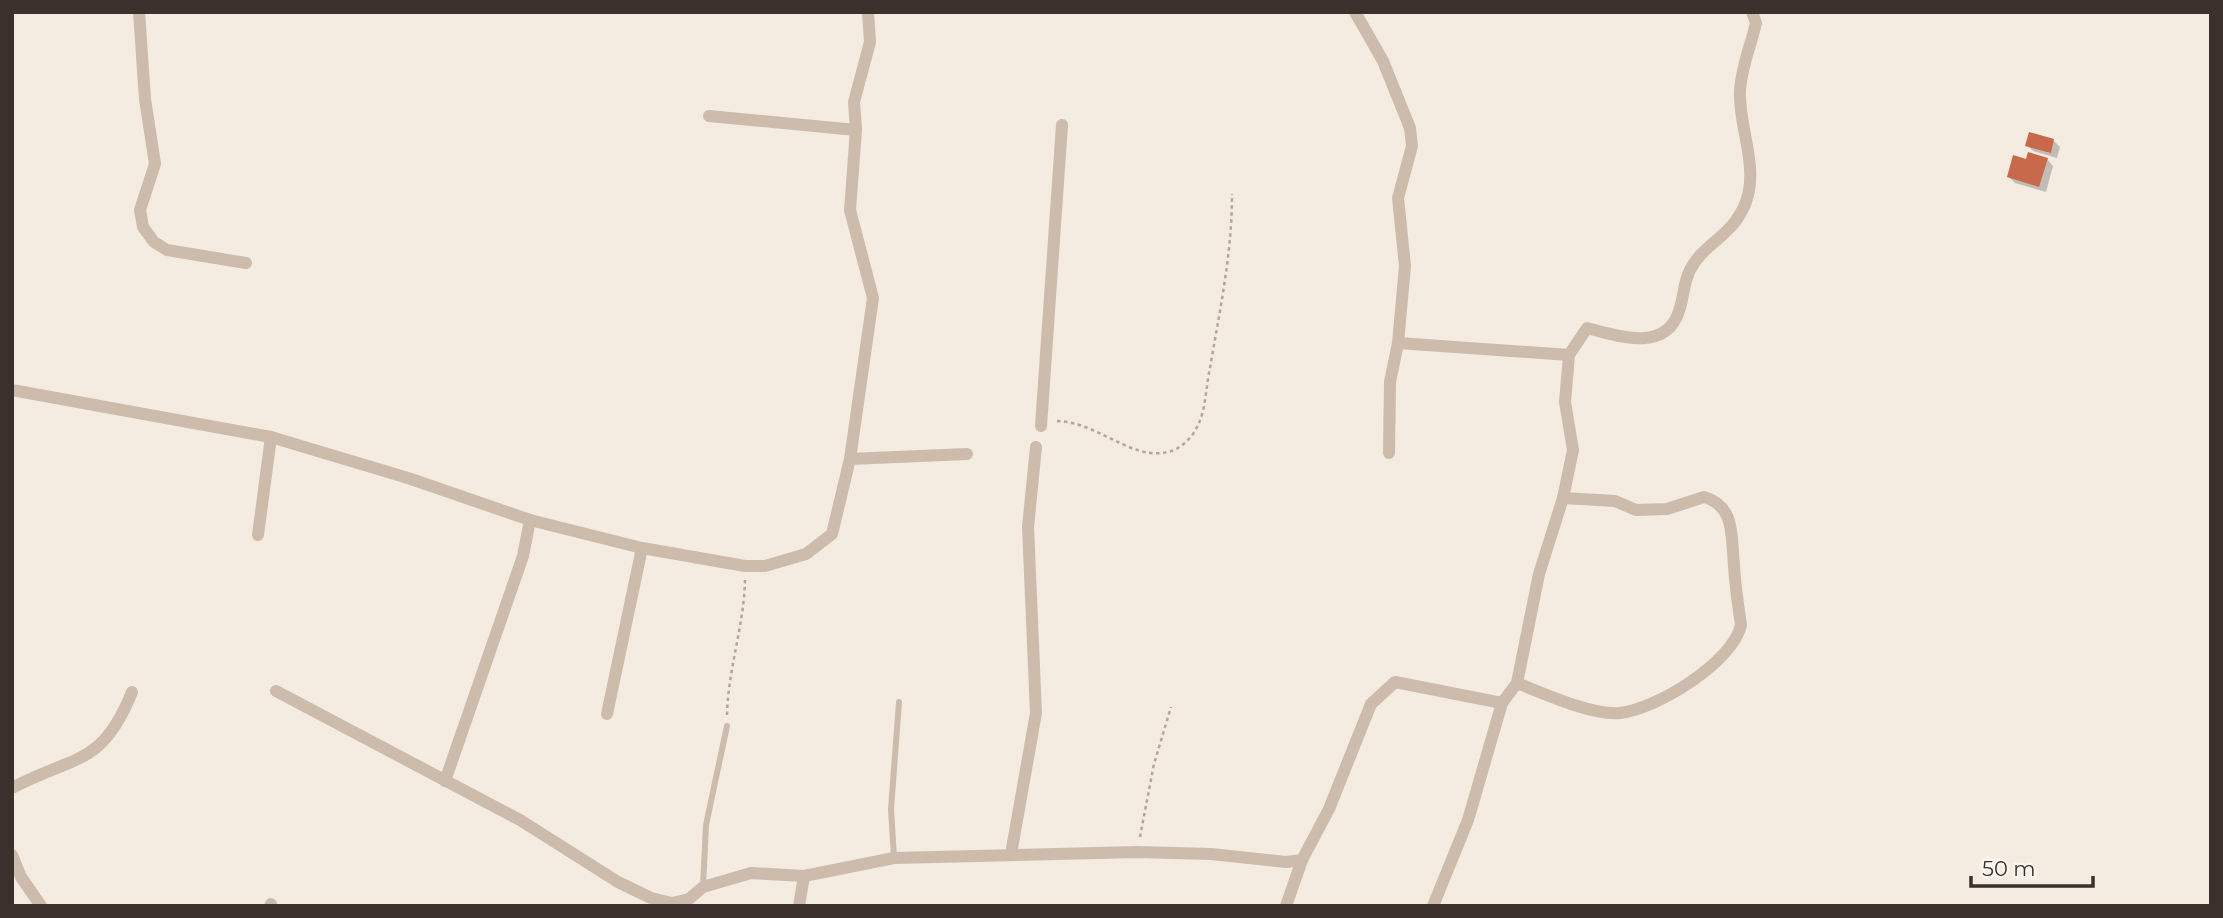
<svg xmlns="http://www.w3.org/2000/svg" width="2223" height="918" viewBox="0 0 2223 918" font-family="Montserrat,sans-serif">
  <rect width="100%" height="100%" fill="#f4ebe1"/>
  <!-- shadow -->
  <g fill="#0003">
    <polygon points="2053,140 2060,147 2057,158 2033,151 2027,145"/>
    <polygon points="2047,159 2053,166 2046,192 2015,183 2009,177 2027,161"/>
  </g>
  <!-- building -->
  <g fill="#c8694b">
    <polygon points="2029,132 2054,139 2051,153 2025,146"/>
    <polygon points="2028,152 2048,158 2039,187 2007,177 2013,155 2026,159"/>
  </g>
  <g fill="none" stroke-linecap="round" stroke-linejoin="round">
    <!-- path -->
    <g stroke="#b9a596" stroke-width="2.5" stroke-dasharray="3.5 3.5" stroke-linecap="butt">
      <path d="M1057,421C1096,422 1128,457 1162,453C1178,452 1192,439 1198,425C1206,409 1206,385 1210,368C1220,309 1232,254 1232,194"/>
      <path d="M727,715C728,669 744,626 745,580"/>
      <polyline points="1140,837 1154,764 1171,707"/>
    </g>
    <!-- service -->
    <g stroke="#cdbbac" stroke-width="6">
      <polyline points="894,858 891,809 899,702"/>
      <polyline points="703,887 706,825 727,726"/>
    </g>
    <!-- minor -->
    <g stroke="#cdbbac" stroke-width="12">
      <polyline points="139,12 145,99 155,164 140,210 143,227 154,242 167,250 246,263"/>
      <polyline points="1355,12 1383,61 1410,128 1412,146 1398,198 1405,266 1398,343 1390,382 1389,453"/>
      <polyline points="709,116 856,130"/>
      <polyline points="1398,343 1569,355"/>
      <polyline points="12,390 271,437 408,478 530,520"/>
      <polyline points="1041,426 1062,125"/>
      <polyline points="850,459 873,298 850,210 856,130 854,102 870,42 868,12"/>
      <polyline points="258,535 271,437"/>
      <path d="M1517,683C1542,693 1593,716 1620,713C1657,709 1733,662 1741,625C1738,605 1735,585 1734,565C1731,538 1736,506 1704,497L1667,509L1636,510L1615,501L1563,498L1573,450L1565,402L1569,355L1587,328C1617,336 1666,353 1679,311C1684,297 1683,284 1690,270C1705,241 1732,238 1746,202C1759,166 1738,125 1740,91C1741,68 1751,45 1756,23L1752,12"/>
      <polyline points="276,691 520,820 618,882 651,898 672,903 689,899 703,887 751,873 804,876 894,858 1137,852 1211,854 1286,862 1302,860"/>
      <polyline points="607,714 642,548"/>
      <polyline points="445,781 523,556 530,520 642,548 745,566 765,566 806,554 832,534 850,459 967,454"/>
      <path d="M12,788C74,755 102,767 132,692"/>
      <polyline points="1011,854 1036,713 1028,527 1036,447"/>
      <polyline points="12,855 21,877 41,906"/>
      <polyline points="270,906 271,904"/>
      <polyline points="799,906 804,876"/>
      <polyline points="1286,906 1302,860 1329,809 1371,704 1395,682 1502,703"/>
      <polyline points="1433,906 1468,820 1502,703 1517,683 1539,574 1563,498"/>
    </g>
  </g>
  <!-- border -->
  <rect width="2223" height="918" fill="none" stroke="#3b302b" stroke-width="28"/>
  <!-- scale -->
  <path d="M1971 876v10h122v-10" fill="none" stroke="#3b302b" stroke-width="3.5"/>
  <text x="1982" y="876" font-size="21" fill="#3b302b" stroke="#fbf5ee" stroke-width="5" paint-order="stroke">50 m</text>
</svg>
